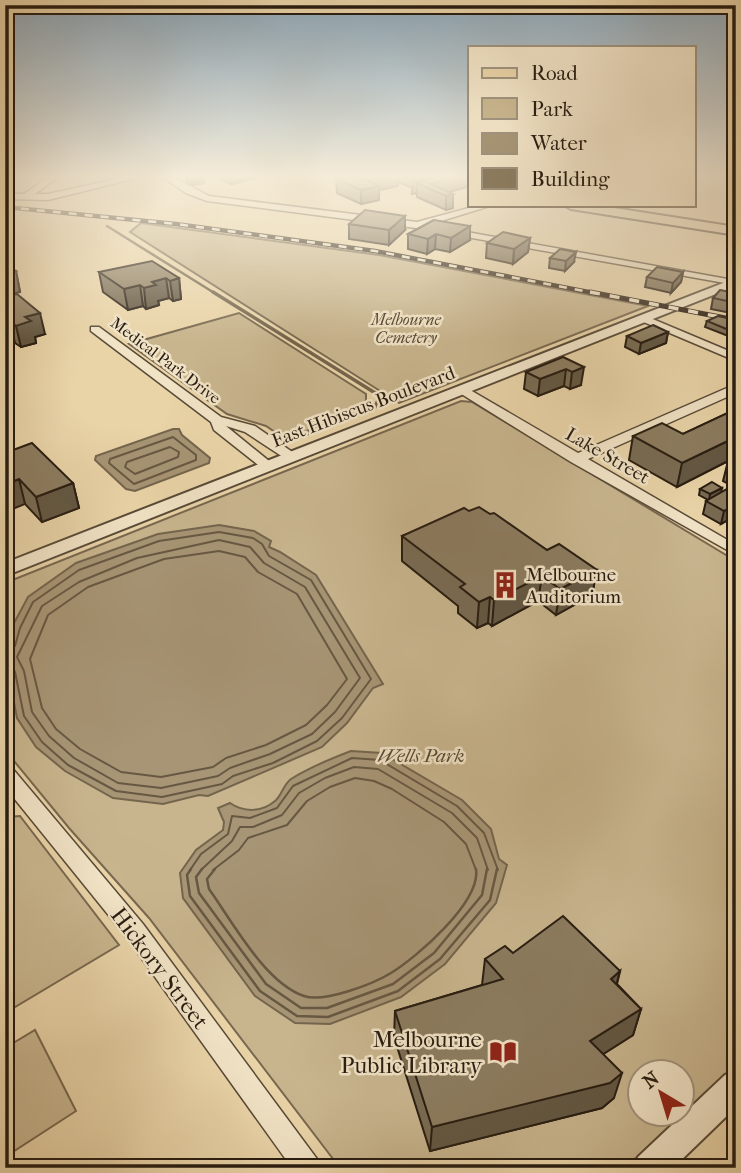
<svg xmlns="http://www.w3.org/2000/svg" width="741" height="1173" viewBox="0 0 741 1173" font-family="'IM FELL French Canon',serif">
  <rect width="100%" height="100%" fill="#e9d4a8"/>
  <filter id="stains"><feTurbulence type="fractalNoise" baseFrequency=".00286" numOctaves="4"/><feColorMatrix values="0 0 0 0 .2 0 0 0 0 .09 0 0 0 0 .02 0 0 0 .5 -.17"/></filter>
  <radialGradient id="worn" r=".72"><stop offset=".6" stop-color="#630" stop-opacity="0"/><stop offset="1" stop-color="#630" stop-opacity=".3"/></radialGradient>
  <!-- green -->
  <g fill="#c8b58e" stroke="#786850" stroke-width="2" fill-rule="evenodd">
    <polygon points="141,223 379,255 648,306 399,403 130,232"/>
    <polygon points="239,313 366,394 366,409 285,439 266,426 227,414 129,344"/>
    <path d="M461,401L472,402L736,561V1065L638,1157L617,1168H340L149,918L69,828L5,750V583ZM640,1072H682V1114H640Z"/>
    <polygon points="20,816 119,945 5,1013 5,817"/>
    <polygon points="35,1030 76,1111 8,1155 5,1150 5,1048"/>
  </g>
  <!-- water -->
  <g fill="#a79575" stroke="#74654d" stroke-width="2">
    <polygon points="173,429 179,429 182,435 210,458 209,463 135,491 126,489 95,460 96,456"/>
    <polygon points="219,525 254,531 271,541 269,547 280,552 316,575 383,684 373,688 347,723 322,747 208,796 199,795 163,804 113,798 65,771 36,747 17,718 5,656 13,625 28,597 76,563 158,534"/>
    <path d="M351,751L382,753L462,800L491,829L499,859L507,865L496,903L445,964L401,997L330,1024L295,1023L255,996L183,898L180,873L196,850L223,830L224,822L218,808L230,803C243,812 261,813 275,801C282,795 283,785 291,779C310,767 330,759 351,751Z"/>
  </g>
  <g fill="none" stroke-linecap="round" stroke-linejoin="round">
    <!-- shore-far1 -->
    <g stroke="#675843" stroke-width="2">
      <polygon points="173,437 196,455 196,460 134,484 109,463 110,459"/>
      <polygon points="170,447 179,452 178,457 135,474 125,467 127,462"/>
      <polygon points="219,540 250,547 264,563 305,587 360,678 335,712 312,734 270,754 230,768 218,776 161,788 118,783 74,758 49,736 32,712 24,671 17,657 42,606 79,582 137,558"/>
      <polygon points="219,551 245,557 258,572 297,594 347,679 327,705 306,725 266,745 226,758 213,767 161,777 121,772 80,749 56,729 42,708 30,659 48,615 88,587 164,559"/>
      <polyline points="5,650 15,646 20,628 33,602 79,570 159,541 219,532 253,538 262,544 269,556 311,580 371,679 342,718 317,741 273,763 233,776 222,784 162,797 116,791 68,765 42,742 24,716 15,672 12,667 5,666"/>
      <polyline points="190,870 201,854 228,834 232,816 250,818 277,808 293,786 352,758 380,760 457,806 484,833 498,870"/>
      <polyline points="201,870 232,841 240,827 253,827 282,815 299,793 325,778 354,767 378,769 452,813 477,838 488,870"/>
      <polyline points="213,870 239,850 248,838 287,825 307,801 330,787 355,778 374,781 392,789 444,822 466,844 476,870"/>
    </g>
    <!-- shore -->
    <g stroke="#675843" stroke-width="2.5">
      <polyline points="191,869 187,875 190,896 260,991 297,1016 328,1017 398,991 440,959 490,900 497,869"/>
      <polyline points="202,869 196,877 199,893 266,984 301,1008 327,1008 393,984 434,953 482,895 487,869"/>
      <path d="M215,869L207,879L209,889C232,921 265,983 304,996C324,1003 373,984 391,973C417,957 481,902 476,869"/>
    </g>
    <!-- stream-far1 -->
    <polyline stroke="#74654d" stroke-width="2.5" points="107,226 216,294"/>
    <!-- stream -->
    <polyline stroke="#74654d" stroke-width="3.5" points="213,292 380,396 375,407 299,437"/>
    <defs>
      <g id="minor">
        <polygon points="50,176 59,176 35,194 48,194 130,176 145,176 48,200 5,199 5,193 24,194"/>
        <polygon points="161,176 171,176 209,196 417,222 480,205 493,205 428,225 733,280 736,281 736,285 416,228 207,201 186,193"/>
        <polygon points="643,315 736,354 736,361 639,320 638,318"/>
        <polygon points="91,327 99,327 221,417 255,426 298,456 296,459 286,459 245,432 226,426 274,465 272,468 262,468 214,430 211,422 91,331"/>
        <polygon points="736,384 736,393 588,459 736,545 736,555 571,462 455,390 457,387 465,387 578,453"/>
        <polygon points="5,766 12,768 143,924 317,1159 321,1168 292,1168 127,938 5,787"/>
      </g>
      <g id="tertiary">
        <polygon points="736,278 736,286 5,576 5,563"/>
        <polygon points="736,1071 736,1107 673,1168 633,1168 638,1157 725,1075"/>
      </g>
      <polygon id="primary" points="564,205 595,205 736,227 736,235 571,209"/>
    </defs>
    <!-- minor casing -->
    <use href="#minor" stroke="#584a37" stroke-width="3"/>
    <!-- tertiary casing -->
    <use href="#tertiary" stroke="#584a37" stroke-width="4"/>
    <!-- primary casing -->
    <use href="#primary" stroke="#271c11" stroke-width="4"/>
    <!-- minor -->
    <use href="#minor" fill="#f1e3c6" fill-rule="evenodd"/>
    <!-- tertiary -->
    <use href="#tertiary" fill="#f1e3c6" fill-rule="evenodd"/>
    <!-- primary -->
    <use href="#primary" fill="#e9d4a8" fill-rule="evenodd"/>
    <defs>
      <polyline id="rail-far1" points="5,207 176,224 375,251 599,294"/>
      <polyline id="rail" points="590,292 736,320"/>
    </defs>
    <!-- rail-far1 casing -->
    <use href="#rail-far1" stroke="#271c11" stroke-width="4.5"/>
    <!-- rail casing -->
    <use href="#rail" stroke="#271c11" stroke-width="5"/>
    <!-- rail-far1 -->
    <use href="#rail-far1" stroke="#f1e3c6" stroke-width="2.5" stroke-dasharray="8" stroke-linecap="butt"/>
    <!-- rail -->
    <use href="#rail" stroke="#f1e3c6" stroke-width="3.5" stroke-dasharray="10" stroke-linecap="butt"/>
  </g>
  <!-- wall -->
  <g fill="#786b53" stroke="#271c11" stroke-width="2">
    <polygon points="221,176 261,176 261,177 231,184 222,180"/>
    <polygon points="360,176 429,176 430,179 470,186 449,192 453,208 446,210 417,197 417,193 412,194 413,188 398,182 398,186 379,190 379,200 361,204 337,193 336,179 360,177"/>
    <polygon points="187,178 204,183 193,185 187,183"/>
    <polygon points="434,220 470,240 450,252 435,249 427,254 408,249 408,234"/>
    <polygon points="349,224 405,230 389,245 349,239"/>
    <polygon points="530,238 528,252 513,264 486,258 487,243"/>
    <polygon points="550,258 574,262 565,271 549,268"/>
    <polygon points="5,269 16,271 20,292 10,294 5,292"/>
    <polygon points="99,272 179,278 181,299 173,301 169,298 158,301 159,305 146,309 143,306 128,310 103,292"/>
    <polygon points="683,272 681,282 671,293 645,287 647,277"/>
    <polygon points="736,293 736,314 711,309 713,298"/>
    <polygon points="5,297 45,334 35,337 36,343 21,347 15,343 5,346"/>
    <polygon points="736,320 736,339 705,327 707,321"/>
    <polygon points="668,332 666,343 639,354 625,347 627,336"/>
    <polygon points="563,357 581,385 570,389 564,386 538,396 524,389 526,372"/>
    <polygon points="736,409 736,488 723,481 728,461 677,487 629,460 633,436 683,434"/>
    <polygon points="5,453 73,483 79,508 42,522 25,504"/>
    <polygon points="700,489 736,494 736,515 721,524 703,514 706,501 708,500 699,495"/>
    <polygon points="469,511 490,514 547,550 597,570 592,595 556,615 538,601 492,626 488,623 477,628 458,613 458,606 402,561 402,536"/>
    <polygon points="513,953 620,971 617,984 641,1009 633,1035 603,1054 614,1098 602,1108 430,1151 394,1037 395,1011 482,985 485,959"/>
  </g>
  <!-- shaded-wall -->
  <g fill="#625743" stroke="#271c11" stroke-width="2">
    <polygon points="230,176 261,176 261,177 231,184"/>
    <polygon points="371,176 398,176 398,186 379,190 379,200 361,204 361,190 371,188"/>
    <polygon points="430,176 429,188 417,183 417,193 412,194 413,180"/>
    <polygon points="459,176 470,176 470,186 442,194 430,184"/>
    <polygon points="203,178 204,183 193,185 192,181"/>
    <polygon points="453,194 453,208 446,210 446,196"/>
    <polygon points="405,216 405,230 389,245 389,230"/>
    <polygon points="470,226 470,240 450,252 451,238"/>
    <polygon points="436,234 435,249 427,254 428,239"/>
    <polygon points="530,238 528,252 513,264 514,249"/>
    <polygon points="576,252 574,262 565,271 566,261"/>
    <polygon points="16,271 20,292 10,294 5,274"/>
    <polygon points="683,272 681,282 671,293 673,283"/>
    <polygon points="166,278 169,298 158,301 159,305 146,309 144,288 152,282"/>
    <polygon points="179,278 181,299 173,301 170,281"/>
    <polygon points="140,285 143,306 128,310 124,289"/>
    <polygon points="40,313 45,334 35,337 36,343 21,347 16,326 25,317"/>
    <polygon points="10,321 15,343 5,346 5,322"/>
    <polygon points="668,332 666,343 639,354 641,343"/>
    <polygon points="584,367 581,385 570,389 572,372"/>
    <polygon points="566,369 564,386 538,396 540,379"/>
    <polygon points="736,437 736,457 730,454 728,461 677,487 682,463"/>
    <polygon points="19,479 25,504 5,512 5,485"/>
    <polygon points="73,483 79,508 42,522 36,497"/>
    <polygon points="722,488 721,494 709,501 710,494"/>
    <polygon points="736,497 736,515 721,524 724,511 732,499"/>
    <polygon points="597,570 592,595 556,615 560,589"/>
    <polygon points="542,576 538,601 492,626 494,600"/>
    <polygon points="490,597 488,623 477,628 479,602"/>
    <polygon points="620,971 613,997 611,979"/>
    <polygon points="641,1009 633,1035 583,1067 590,1041"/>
    <polygon points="622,1073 614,1098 602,1108 430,1151 432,1127"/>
  </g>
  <!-- building -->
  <g fill="#8c7c60" stroke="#271c11" stroke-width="2">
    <polygon points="196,176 203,178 192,181 187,178"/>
    <polygon points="350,176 357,176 379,186 361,190 336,179"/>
    <polygon points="417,176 430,176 413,180"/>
    <polygon points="441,176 459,176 430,184 453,194 446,196 417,183"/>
    <polygon points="365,210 405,216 389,230 349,224"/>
    <polygon points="434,220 470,226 451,238 436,234 428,239 408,234"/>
    <polygon points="503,232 530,238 514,249 487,243"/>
    <polygon points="560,249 576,252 566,261 550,258"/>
    <polygon points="152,261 179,278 170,281 166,278 152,282 156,285 144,288 140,285 124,289 99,272"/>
    <polygon points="657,267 683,272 673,283 647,277"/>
    <polygon points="11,268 16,271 5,274 5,269"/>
    <polygon points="720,290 736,293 736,303 713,298"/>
    <polygon points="17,294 40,313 25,317 31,321 16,326 10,321 5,322 5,297"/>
    <polygon points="718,316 736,320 736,333 707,321"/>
    <polygon points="653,325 668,332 641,343 627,336"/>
    <polygon points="563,357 584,367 572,372 566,369 540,379 526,372"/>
    <polygon points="736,409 736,437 682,463 633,436 662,423 683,434"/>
    <polygon points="32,443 73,483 36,497 19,479 5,485 5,453"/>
    <polygon points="736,451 736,457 730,454"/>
    <polygon points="736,459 736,467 728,463"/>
    <polygon points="712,482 722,488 710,494 700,489"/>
    <polygon points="727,489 736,494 736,497 732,499 736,501 736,505 724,511 706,501"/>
    <polygon points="479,507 490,514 494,513 547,550 559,544 597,570 560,589 542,576 494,600 490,597 479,602 460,587 465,584 402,536 464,508 469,511"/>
    <polygon points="563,916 620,971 611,979 641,1009 590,1041 622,1073 610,1083 432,1127 395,1011 503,979 485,959 505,946 513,953"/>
  </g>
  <!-- sky -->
  <linearGradient id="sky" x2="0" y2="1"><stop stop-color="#8ea8ba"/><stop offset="0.52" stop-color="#f5ecd8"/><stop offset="1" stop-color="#f5ecd8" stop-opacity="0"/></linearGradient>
  <rect width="741" height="340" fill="url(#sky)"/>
  <!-- icons -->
  <defs>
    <symbol id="building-bare" viewBox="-9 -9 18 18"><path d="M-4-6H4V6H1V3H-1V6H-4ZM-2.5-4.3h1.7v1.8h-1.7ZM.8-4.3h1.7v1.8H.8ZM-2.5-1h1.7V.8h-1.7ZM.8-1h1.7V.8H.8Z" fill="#8f2418" stroke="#f1e3c6" stroke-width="2.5" paint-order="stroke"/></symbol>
    <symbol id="library-bare" viewBox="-9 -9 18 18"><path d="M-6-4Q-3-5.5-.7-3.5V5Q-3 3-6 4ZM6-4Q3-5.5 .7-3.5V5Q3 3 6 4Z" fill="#8f2418" stroke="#f1e3c6" stroke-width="2.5" paint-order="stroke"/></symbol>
  </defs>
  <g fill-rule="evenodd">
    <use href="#building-bare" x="486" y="566" width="38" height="38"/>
    <use href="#library-bare" x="484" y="1033" width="38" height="38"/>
  </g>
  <g text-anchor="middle" stroke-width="5" stroke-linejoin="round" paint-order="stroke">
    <!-- far-park labels -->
    <g font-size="16" font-style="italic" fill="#574a36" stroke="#f1e3c6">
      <text x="406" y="325">Melbourne<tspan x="406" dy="18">Cemetery</tspan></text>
    </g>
    <!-- far-street labels -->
    <g font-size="16" fill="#271c11" stroke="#f1e3c6">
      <text transform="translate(166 360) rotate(37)" y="6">Medical Park Drive</text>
    </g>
    <!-- street labels -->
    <g font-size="19" fill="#271c11" stroke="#f1e3c6">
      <text transform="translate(363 406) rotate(-21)" y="7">East Hibiscus Boulevard</text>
      <text transform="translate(608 455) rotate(30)" y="7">Lake Street</text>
    </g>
    <!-- poi labels -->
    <g font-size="19" fill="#271c11" stroke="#f1e3c6" text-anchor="start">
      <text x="526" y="581">Melbourne<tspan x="526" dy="22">Auditorium</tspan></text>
    </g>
    <!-- park labels -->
    <g font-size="19" font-style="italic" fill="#574a36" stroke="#f1e3c6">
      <text x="421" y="762">Wells Park</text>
    </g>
    <!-- near-street labels -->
    <g font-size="23" fill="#271c11" stroke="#f1e3c6">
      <text transform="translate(160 968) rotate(53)" y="8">Hickory Street</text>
    </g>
    <!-- near-poi labels -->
    <g font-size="23" fill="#271c11" stroke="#f1e3c6" text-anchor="end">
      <text x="482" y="1047">Melbourne<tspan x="482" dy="26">Public Library</tspan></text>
    </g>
  </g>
  <!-- margin -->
  <rect width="741" height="1173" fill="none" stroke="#e9d4a8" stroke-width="28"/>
  <rect x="7" y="7" width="727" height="1159" fill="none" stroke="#271c11" stroke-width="3.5"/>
  <rect x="14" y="14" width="713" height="1145" fill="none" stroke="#271c11" stroke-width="2"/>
  <!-- legend -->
  <rect x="468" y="46" width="228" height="161" fill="#f1e3c6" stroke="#a0937e" stroke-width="2"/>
  <rect x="482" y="68" width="35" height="10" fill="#e9d4a8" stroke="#a0937e" stroke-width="2"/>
  <text x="531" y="80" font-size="21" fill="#271c11">Road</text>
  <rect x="482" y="98" width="35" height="21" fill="#c8b58e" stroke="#a0937e" stroke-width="2"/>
  <text x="531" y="116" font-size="21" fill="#271c11">Park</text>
  <rect x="482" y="133" width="35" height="21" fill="#a79575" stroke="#a0937e" stroke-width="2"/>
  <text x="531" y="150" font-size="21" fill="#271c11">Water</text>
  <rect x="482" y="168" width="35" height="21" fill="#8c7c60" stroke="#a0937e" stroke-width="2"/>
  <text x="531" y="186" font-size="21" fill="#271c11">Building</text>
  <!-- north arrow -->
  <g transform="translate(661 1093) rotate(322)"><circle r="33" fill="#f1e3c6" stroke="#a0937e" stroke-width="2"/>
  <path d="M0-5L12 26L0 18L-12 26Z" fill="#8f2418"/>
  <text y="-10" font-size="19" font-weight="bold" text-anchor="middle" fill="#271c11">N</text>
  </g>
  <rect width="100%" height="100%" filter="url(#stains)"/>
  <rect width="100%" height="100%" fill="url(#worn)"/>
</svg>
